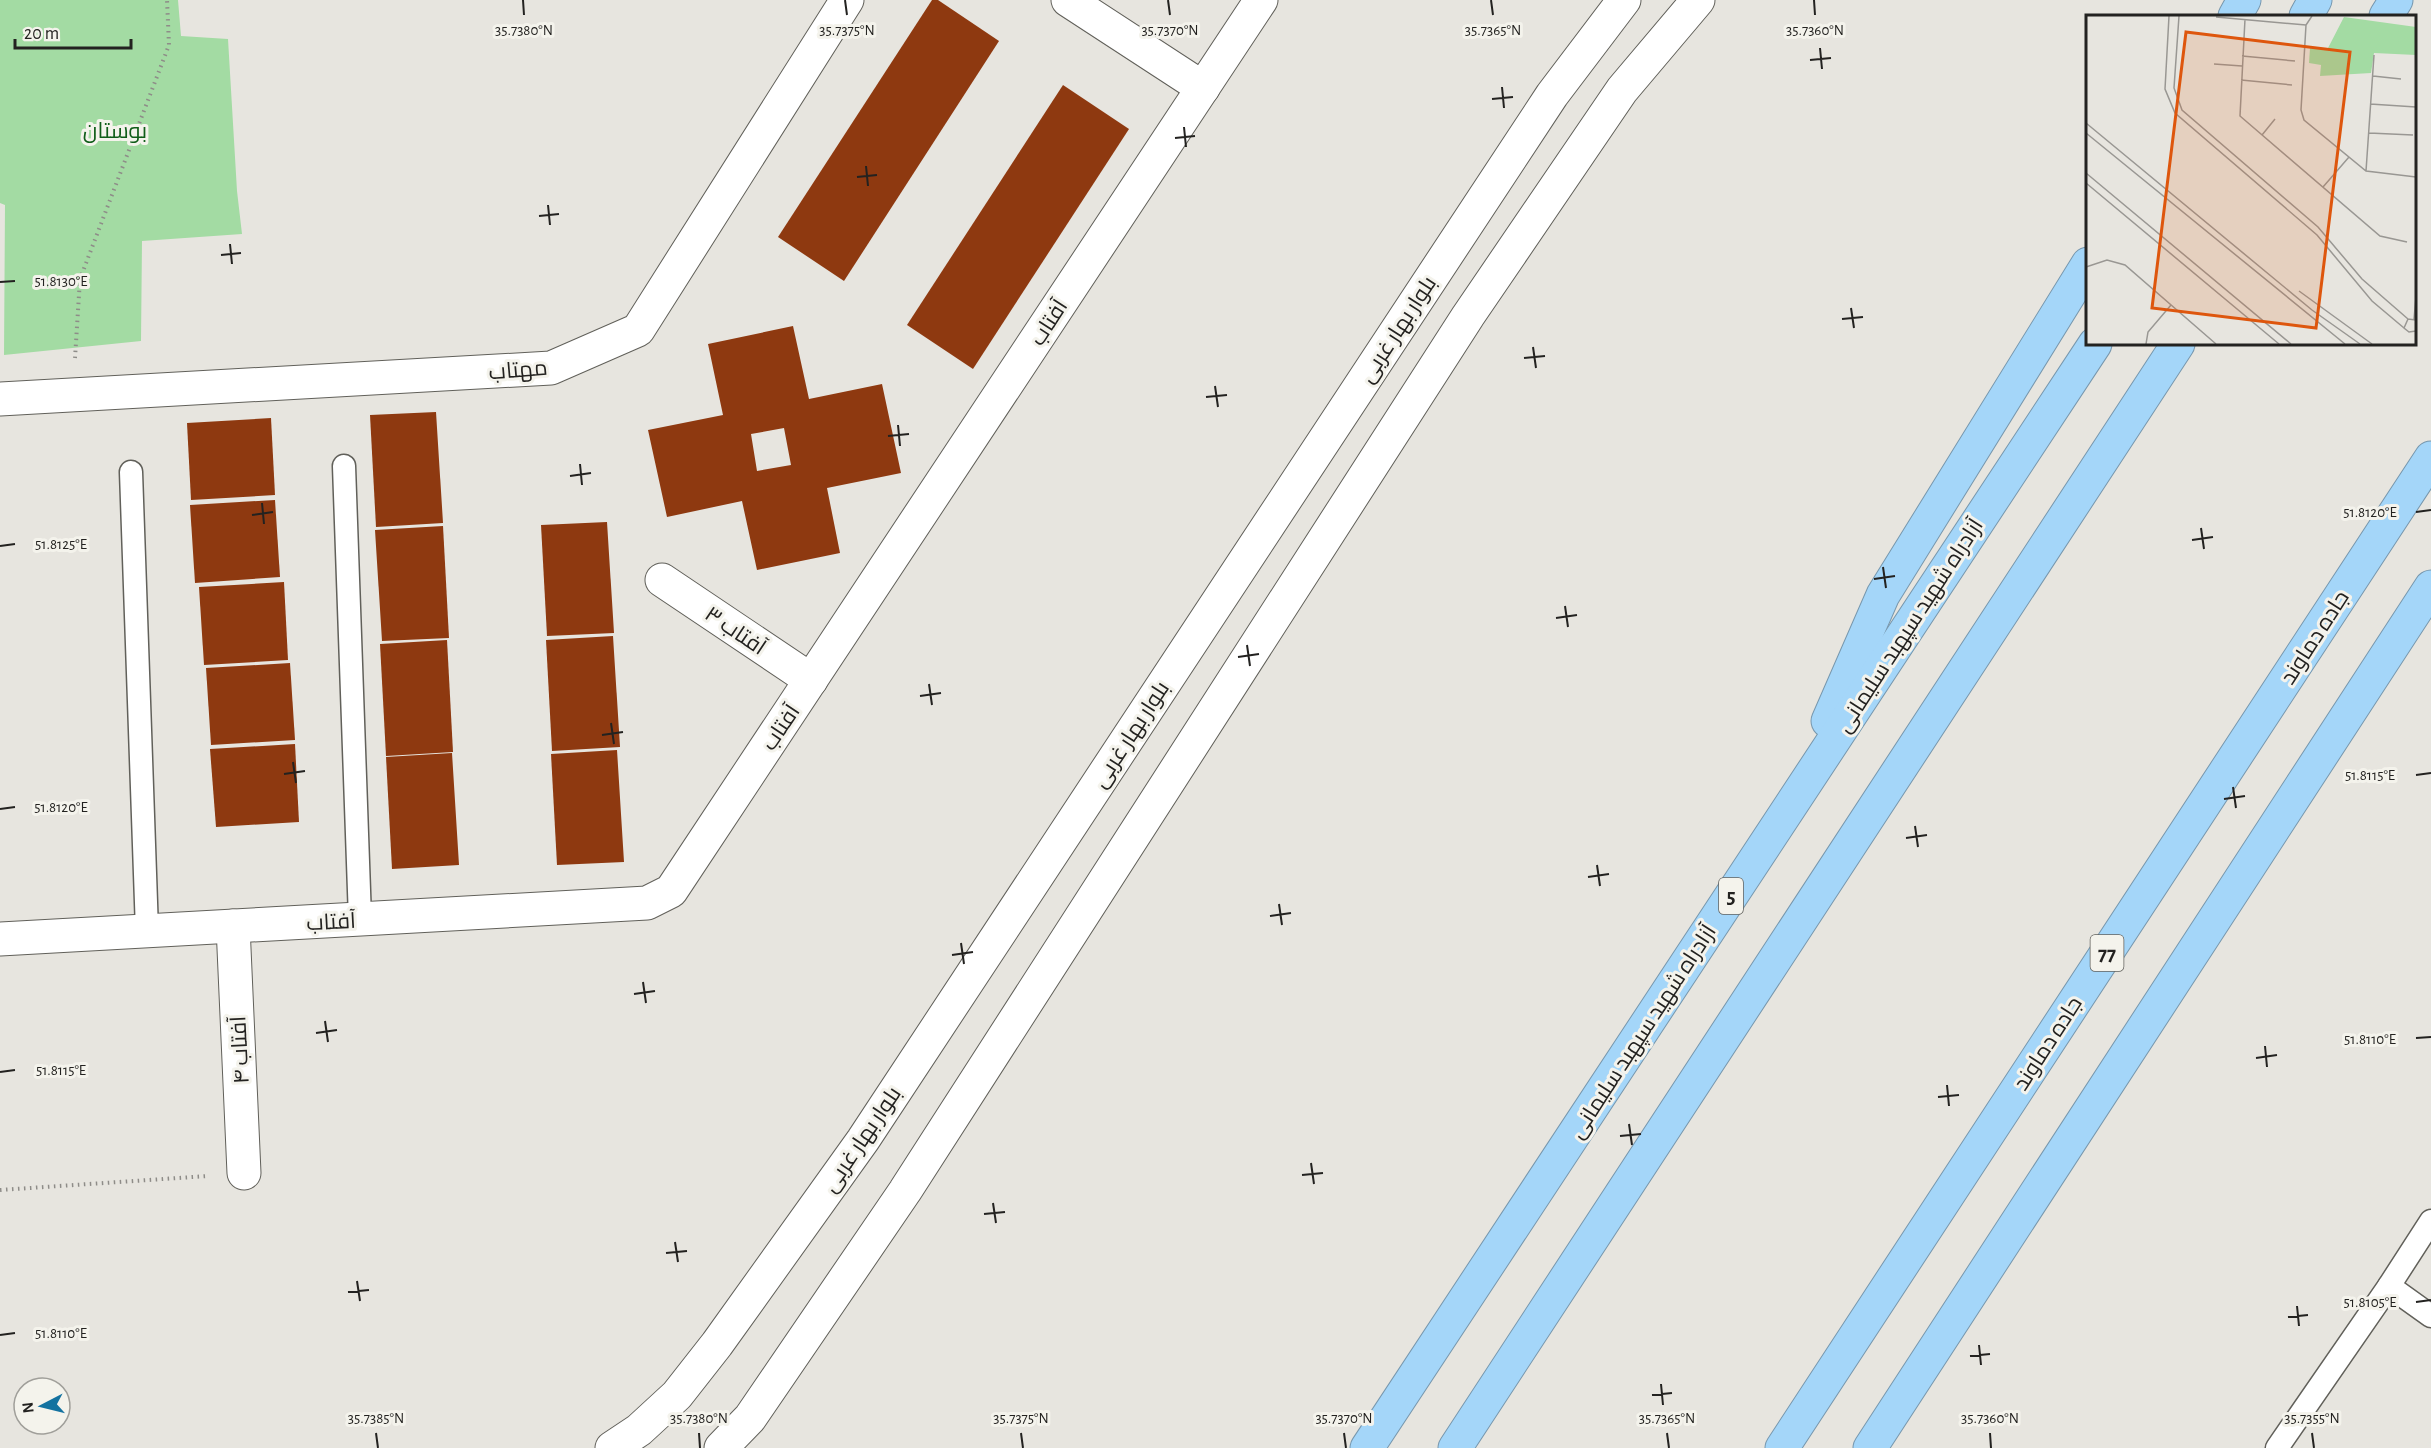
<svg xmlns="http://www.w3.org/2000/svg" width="2431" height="1448" viewBox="0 0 2431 1448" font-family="'Alegreya Sans',Cairo,sans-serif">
  <rect width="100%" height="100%" fill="#e7e5df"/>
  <!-- green -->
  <polygon fill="#a3dba3" points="0,0 178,0 181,36 228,39 237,191 242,234 142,241 141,341 4,355 5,205 0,203"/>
  <!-- building -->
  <g fill="#8e3910" fill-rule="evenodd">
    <polygon points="932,0 938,0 999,41 844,281 778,237"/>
    <polygon points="1063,85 1129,129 973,369 907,325"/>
    <path d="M793,326L809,399L882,384L901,473L827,488L840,553L757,570L742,501L667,517L648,430L723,415L708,344ZM784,428L791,465L757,471L751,434Z"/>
    <polygon points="436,412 443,523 376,527 370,415"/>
    <polygon points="271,418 275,495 191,500 187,423"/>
    <polygon points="275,500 280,577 195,583 190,505"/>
    <polygon points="607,522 614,633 547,636 541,525"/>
    <polygon points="443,526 449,638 382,641 375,530"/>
    <polygon points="284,582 288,660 204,665 199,587"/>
    <polygon points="613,636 620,747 552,751 546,640"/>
    <polygon points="447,640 453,752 386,756 380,644"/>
    <polygon points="290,663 295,740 211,745 206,668"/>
    <polygon points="295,744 299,822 216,827 210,749"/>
    <polygon points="617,750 624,862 557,865 551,754"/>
    <polygon points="452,753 459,865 392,869 386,757"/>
  </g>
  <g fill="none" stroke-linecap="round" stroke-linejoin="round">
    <defs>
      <g id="lane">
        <polyline points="344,466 360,919"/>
        <polyline points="131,472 147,931"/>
        <polyline points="2389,1286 2431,1316"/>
        <polyline points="2277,1448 2389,1286 2431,1221"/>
      </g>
      <g id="street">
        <polyline points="1068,0 1203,88"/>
        <polyline points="0,399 551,368 638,330 847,0"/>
        <polyline points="662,580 811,680"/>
        <polyline points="233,926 244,1173"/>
        <polyline points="0,939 647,903 671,891 1261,0"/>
      </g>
      <g id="secondary">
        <polyline points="612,1448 639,1430 677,1395 717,1344 863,1140 1552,95 1624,0"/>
        <polyline points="721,1448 750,1418 905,1191 1468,316 1622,90 1698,0"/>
      </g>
      <g id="highway">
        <polyline points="2235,16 2244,0"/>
        <polyline points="2306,16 2315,0"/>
        <polyline points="2386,16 2396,0"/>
        <polyline points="1828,721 1883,595 2088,264"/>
        <polyline points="1367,1448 2095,344"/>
        <polyline points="1455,1448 2178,344"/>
        <polyline points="1782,1448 2431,458"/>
        <polyline points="1870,1448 2431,587"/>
      </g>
    </defs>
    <!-- lane casing -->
    <use href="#lane" stroke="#61605a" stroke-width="25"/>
    <!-- street casing -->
    <use href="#street" stroke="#61605a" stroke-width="35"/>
    <!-- secondary casing -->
    <use href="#secondary" stroke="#61605a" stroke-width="35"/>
    <!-- highway casing -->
    <use href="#highway" stroke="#7797ad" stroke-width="35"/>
    <!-- path -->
    <g stroke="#8e8c88" stroke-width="4" stroke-dasharray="1.5 4.5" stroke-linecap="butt">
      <polyline points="75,358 80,279 169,45 167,0"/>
      <polyline points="0,1190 208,1176"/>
    </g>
    <!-- lane -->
    <use href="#lane" stroke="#fff" stroke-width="22"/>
    <!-- street -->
    <use href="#street" stroke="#fff" stroke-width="33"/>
    <!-- secondary -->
    <use href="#secondary" stroke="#fff" stroke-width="33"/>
    <!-- highway -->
    <use href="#highway" stroke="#a4d6f9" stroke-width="33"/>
  </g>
  <!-- ticks -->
  <path fill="none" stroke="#232220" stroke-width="2" d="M523,0L524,15M845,0L847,15M1168,0L1170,15M1491,0L1493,15M1814,0L1815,15M1820,48L1822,69M1810,60L1831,58M1502,87L1504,108M1492,99L1513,97M1184,127L1186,147M1175,138L1195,136M866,166L868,186M857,177L877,175M548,205L550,225M539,216L559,214M230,244L232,264M221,255L241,253M0,282L15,281M1851,308L1854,328M1842,319L1863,317M1533,347L1536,368M1524,358L1545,356M1215,386L1218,407M1206,397L1227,395M898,425L900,446M888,436L909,434M580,464L582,485M570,476L591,473M262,503L264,524M2416,512L2431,510M252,515L273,512M2201,528L2204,549M2192,540L2213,537M0,546L15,544M1883,567L1886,588M1874,579L1895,576M1565,606L1568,627M1556,618L1577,615M1247,645L1250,666M1238,657L1259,654M929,684L932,705M920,696L941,693M611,723L614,744M602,735L623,732M293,762L296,783M284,774L305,771M2416,775L2431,773M2233,787L2236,808M2224,799L2245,796M0,809L15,807M1915,826L1918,847M1906,838L1927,835M1597,865L1600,886M1588,877L1609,874M1279,904L1282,925M1270,916L1291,913M961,943L964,964M952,955L973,952M643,982L646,1003M634,994L655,991M325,1021L328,1042M316,1033L337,1030M2416,1038L2431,1037M2265,1046L2267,1067M2256,1058L2277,1055M0,1072L15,1070M1947,1085L1949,1106M1938,1097L1959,1095M1629,1124L1632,1145M1620,1136L1641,1134M1311,1163L1314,1184M1302,1175L1323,1173M993,1203L996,1223M984,1214L1005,1212M675,1242L678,1262M666,1253L687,1251M357,1281L360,1301M348,1292L369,1290M2416,1302L2431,1300M2297,1306L2299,1326M2288,1317L2308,1315M0,1335L15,1333M1979,1345L1981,1365M1970,1356L1990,1354M1661,1384L1663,1405M1652,1395L1672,1393M376,1433L378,1448M699,1433L700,1448M1021,1433L1023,1448M1344,1433L1346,1448M1667,1433L1669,1448M1990,1433L1991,1448M2312,1433L2314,1448"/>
  <g text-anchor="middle" stroke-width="6" stroke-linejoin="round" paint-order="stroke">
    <!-- shield labels -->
    <g fill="#f4f3ec" stroke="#62615d" stroke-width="1.5">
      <rect x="1719" y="878" width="24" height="36" rx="4.5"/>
      <rect x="2090.5" y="935" width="33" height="36" rx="4.5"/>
    </g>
    <g font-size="21" font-weight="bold" fill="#232220">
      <text x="1731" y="903">5</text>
      <text x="2107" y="960">77</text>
    </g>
    <!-- park labels -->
    <g font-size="22" fill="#105e19" stroke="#f4f3ec">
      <text x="115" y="138">بوستان</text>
    </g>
    <!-- street labels -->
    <g font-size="22" fill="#232220" stroke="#f4f3ec">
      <text transform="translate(1048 322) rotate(-57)" y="8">آفتاب</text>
      <text transform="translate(1397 329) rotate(-57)" y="8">بلوار بهار غربی</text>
      <text transform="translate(518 369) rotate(-5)" y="8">مهتاب</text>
      <text transform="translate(1909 625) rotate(-57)" y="8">آزادراه شهید سپهبد سلیمانی</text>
      <text transform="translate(736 630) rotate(34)" y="8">آفتاب ۳</text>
      <text transform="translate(2314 637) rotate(-57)" y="8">جاده دماوند</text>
      <text transform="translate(780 727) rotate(-56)" y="8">آفتاب</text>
      <text transform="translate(1130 734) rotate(-57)" y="8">بلوار بهار غربی</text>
      <text transform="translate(331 921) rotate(-3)" y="8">آفتاب</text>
      <text transform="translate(1642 1031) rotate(-57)" y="8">آزادراه شهید سپهبد سلیمانی</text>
      <text transform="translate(2047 1043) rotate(-57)" y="8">جاده دماوند</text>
      <text transform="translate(239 1050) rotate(-93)" y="8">آفتاب ۴</text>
      <text transform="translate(861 1139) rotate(-56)" y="8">بلوار بهار غربی</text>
    </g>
  </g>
  <!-- overview -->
  <g transform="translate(2086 15)">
    <rect width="330" height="330" fill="#e7e5df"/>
    <path d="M258,2L330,12V40L288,38L285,58L234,61L235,50L223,48L224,33L241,35Z" fill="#a3dba3"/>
    <path fill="none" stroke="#999793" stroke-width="1.5" d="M83,1L79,74L89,98L231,220L286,286L318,313M93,1L88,73L96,95L232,212L276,264L322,304M226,1L220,10L215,95L218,105L280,156L330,162M130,2L220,10M159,4L154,101L294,221L321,227M156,41L209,46M128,49L156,51M287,61L315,64M155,65L206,70M284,89L330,92M0,108L226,295L274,329M0,118L259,329M283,118L327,120M176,120L189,104M280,156L288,40M0,158L205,329M0,168L193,329M237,172L263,142M0,252L21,245L39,250L130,329M213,276L286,329M328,304L330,282M330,305L322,304L318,313L323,317L330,316M60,329L62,317L85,290"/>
    <path fill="#de560d" fill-opacity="0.15" stroke="#de560d" stroke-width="3" d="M100,17L264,37L230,313L66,293Z"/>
    <rect width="330" height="330" fill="none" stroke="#232220" stroke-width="3"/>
  </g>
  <g font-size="15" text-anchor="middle" fill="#232220" stroke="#f4f3ec" stroke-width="6" stroke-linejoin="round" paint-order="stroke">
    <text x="524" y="35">35.7380°N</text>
    <text x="847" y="35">35.7375°N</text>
    <text x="1170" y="35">35.7370°N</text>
    <text x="1493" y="35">35.7365°N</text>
    <text x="1815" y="35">35.7360°N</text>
    <text x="61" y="286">51.8130°E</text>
    <text x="2370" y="517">51.8120°E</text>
    <text x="61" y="549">51.8125°E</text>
    <text x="2370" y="780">51.8115°E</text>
    <text x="61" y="812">51.8120°E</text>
    <text x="2370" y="1044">51.8110°E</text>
    <text x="61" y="1075">51.8115°E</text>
    <text x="2370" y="1307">51.8105°E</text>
    <text x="61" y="1338">51.8110°E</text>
    <text x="376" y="1423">35.7385°N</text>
    <text x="699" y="1423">35.7380°N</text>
    <text x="1021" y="1423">35.7375°N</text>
    <text x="1344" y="1423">35.7370°N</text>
    <text x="1667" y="1423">35.7365°N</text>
    <text x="1990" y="1423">35.7360°N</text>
    <text x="2312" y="1423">35.7355°N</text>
  </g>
  <!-- north arrow -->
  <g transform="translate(42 1406) rotate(263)"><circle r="28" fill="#f4f3ec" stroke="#a09f9a" stroke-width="1.5"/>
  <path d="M0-4.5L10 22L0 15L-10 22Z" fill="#1372a0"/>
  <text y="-9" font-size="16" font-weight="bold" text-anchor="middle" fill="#232220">N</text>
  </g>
  <!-- scale -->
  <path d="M15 39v9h116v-9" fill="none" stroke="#232220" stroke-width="3"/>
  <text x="24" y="39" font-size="18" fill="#232220" stroke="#f4f3ec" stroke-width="4.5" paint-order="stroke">20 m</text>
</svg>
